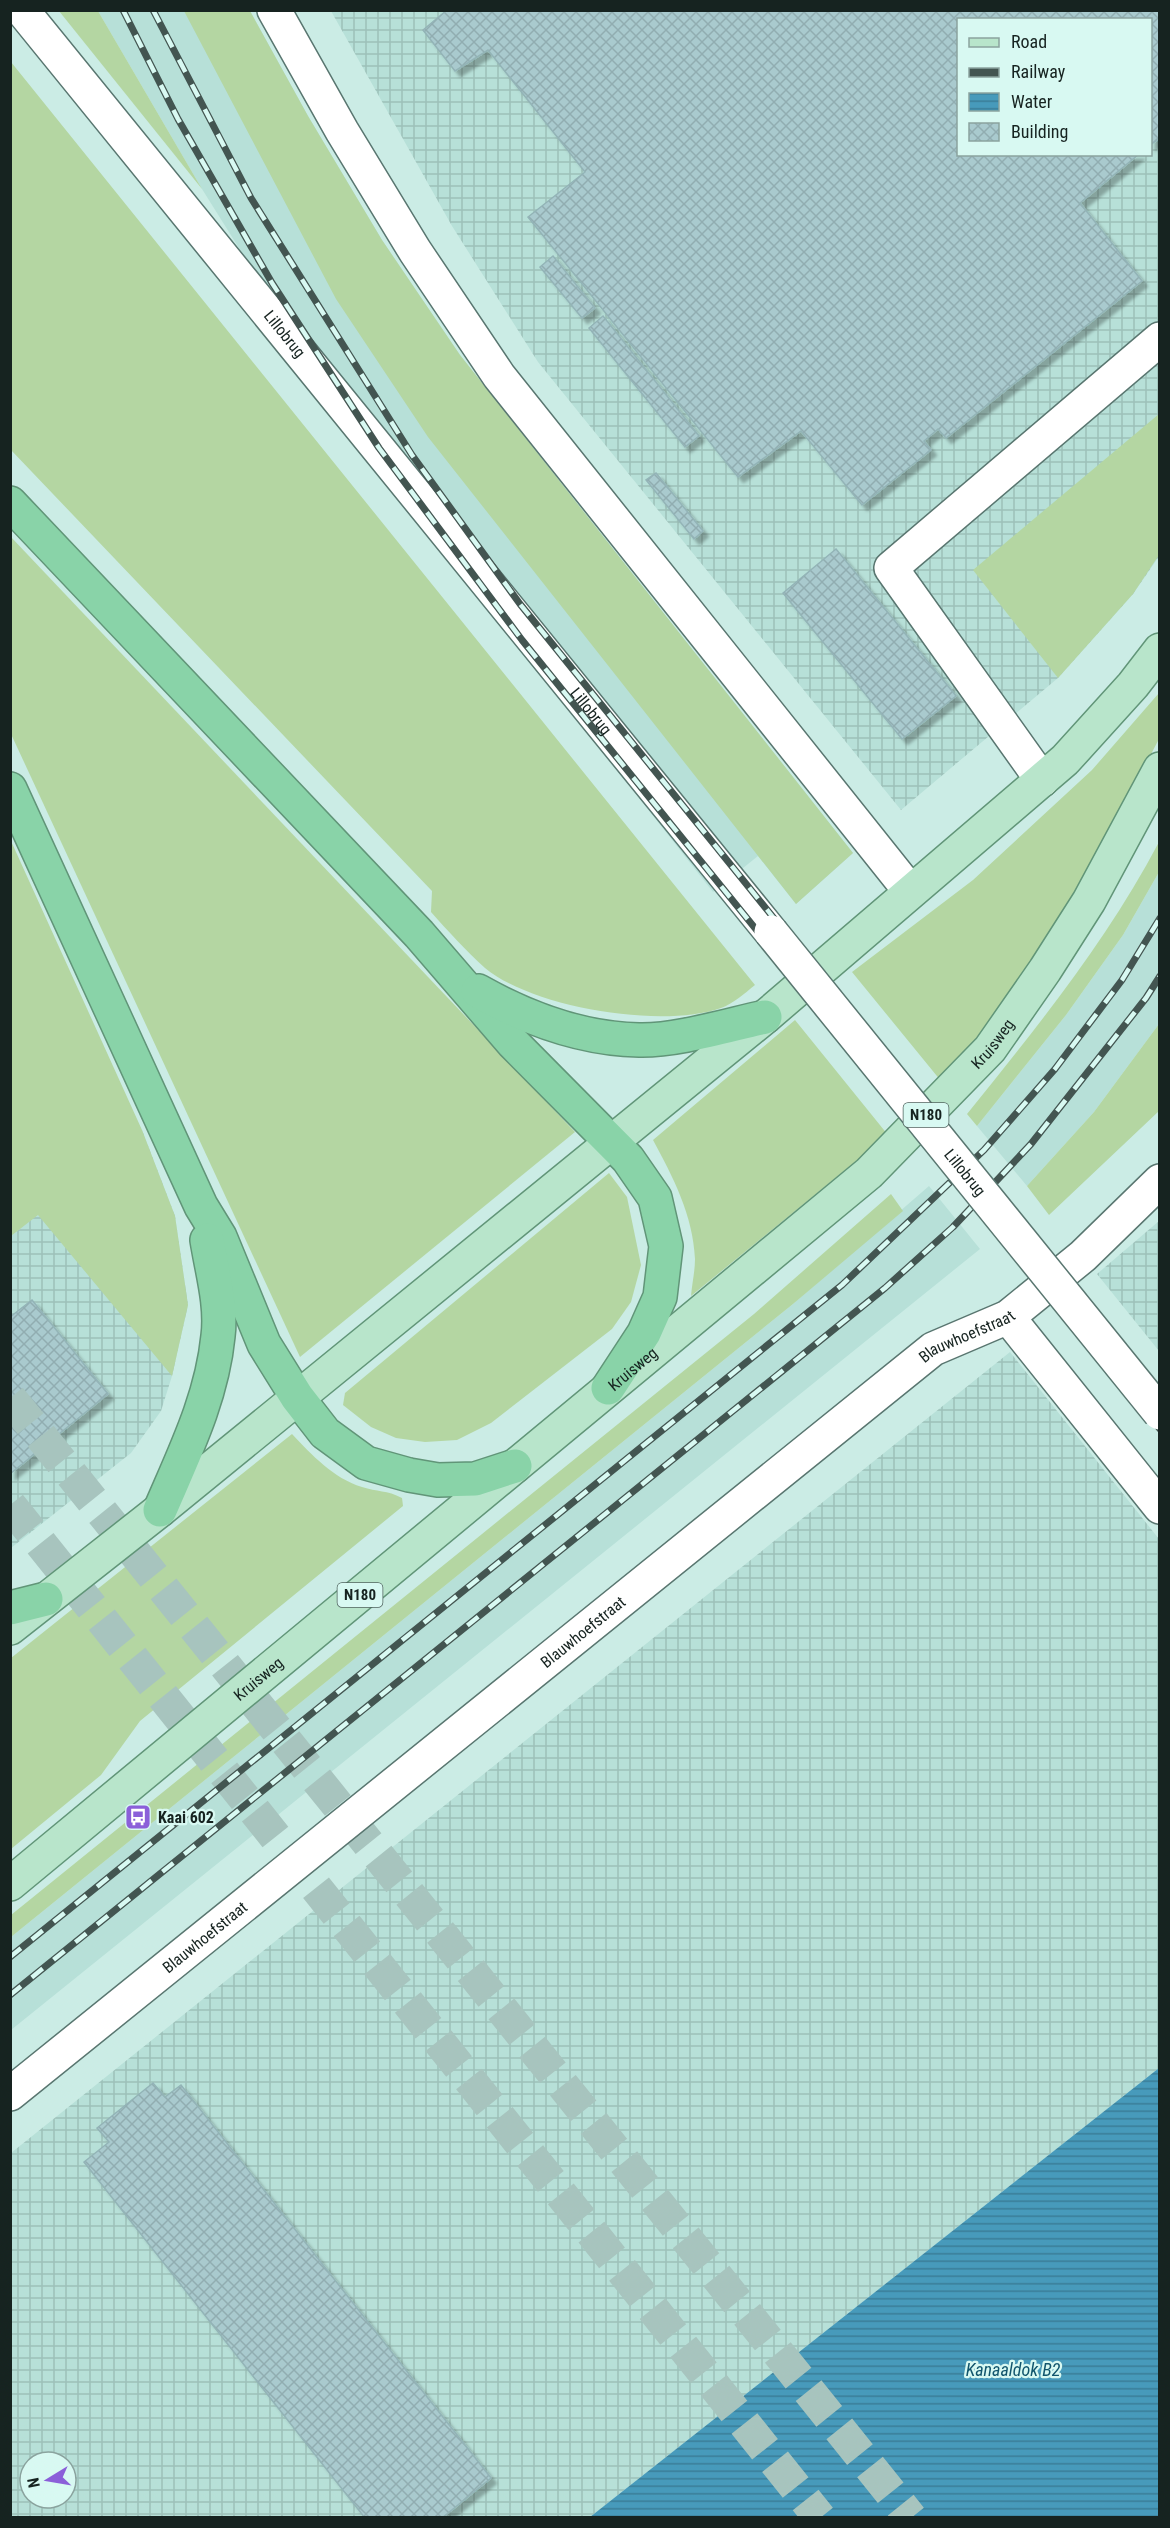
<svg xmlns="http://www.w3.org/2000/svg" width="1170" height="2528" viewBox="0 0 1170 2528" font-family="'Roboto Condensed',sans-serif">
  <defs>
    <pattern id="industrial-grid" width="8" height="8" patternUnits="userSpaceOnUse" patternTransform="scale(1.5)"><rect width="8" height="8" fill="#b7e0d8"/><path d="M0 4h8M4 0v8" fill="none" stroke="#9dc0b9"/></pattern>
    <pattern id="water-rules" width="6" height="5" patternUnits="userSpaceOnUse" patternTransform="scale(1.5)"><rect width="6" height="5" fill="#479abb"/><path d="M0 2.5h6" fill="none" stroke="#3a7d98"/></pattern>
    <pattern id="building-cross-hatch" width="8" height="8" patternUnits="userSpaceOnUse" patternTransform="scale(1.5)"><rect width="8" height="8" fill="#a9cace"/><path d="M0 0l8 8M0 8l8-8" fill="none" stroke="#91adb1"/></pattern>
    <filter id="shadow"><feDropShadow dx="5.5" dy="5.5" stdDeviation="1.5" flood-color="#0004"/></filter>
  </defs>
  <rect width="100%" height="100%" fill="#cbece5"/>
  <!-- built -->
  <g fill="#b7e0d8">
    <polygon points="98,11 250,11 308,116 382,240 460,355 853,853 796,904 758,856 713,892 366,451 202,189"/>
    <polygon points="1159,872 1159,1024 1094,1112 1027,1186 977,1126 1066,1015 1123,935"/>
    <polygon points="929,1186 980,1249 11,2030 11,1937 793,1304"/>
  </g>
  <!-- industrial -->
  <g fill="url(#industrial-grid)" fill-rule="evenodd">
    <path d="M331,11H1159L1160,555L1133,594L1058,678L901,810L538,362L452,226ZM958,20H1150V154H958Z"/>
    <polygon points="142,1130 175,1216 188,1305 172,1376 161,1411 131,1453 11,1548 11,1236"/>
    <polygon points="1159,1221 1159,1351 1097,1274"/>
    <path d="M1010,1352L1159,1539V2068L590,2517L11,2518V2153ZM30,2462H66V2498H30Z"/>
  </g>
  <!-- grass -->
  <g fill="#b4d6a2">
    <polygon points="59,11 98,11 202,189"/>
    <polygon points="184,11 250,11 308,116 382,240 460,355 853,853 796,904 428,437 336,299"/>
    <path d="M10,62H11L755,985C745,993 733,1004 721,1008C662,1029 533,1008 485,968C466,951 448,931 431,912L432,891L11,450Z"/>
    <polygon points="1159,414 1159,555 1133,594 1058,678 973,570"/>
    <polygon points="10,536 575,1132 300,1357 11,734"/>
    <polygon points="1159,693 1159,739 1081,886 996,1014 941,1081 852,972 973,880 1092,770"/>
    <polygon points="11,841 142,1130 175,1216 188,1305 172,1376 38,1215 11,1236"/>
    <path d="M1159,842V872L1123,935L1066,1015L977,1126L967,1114C1037,1027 1107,941 1159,842Z"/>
    <path d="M795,1020L888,1135L691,1296C692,1284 695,1271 695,1259C693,1215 673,1177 653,1140Z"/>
    <polygon points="1159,1024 1159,1111 1049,1215 1027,1186 1094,1112"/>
    <polygon points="609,1173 627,1197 641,1265 631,1302 612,1329 491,1423 457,1440 425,1442 396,1438 371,1427 343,1405 345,1393"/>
    <polygon points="891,1194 903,1211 793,1304 11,1937 11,1915 754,1314"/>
    <path d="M292,1434C312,1455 333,1478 362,1487C377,1492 387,1490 402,1498L403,1506L140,1721L101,1775L11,1849V1658Z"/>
  </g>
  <!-- water -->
  <polygon fill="url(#water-rules)" points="1159,2068 1159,2517 590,2517"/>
  <!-- building -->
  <g fill="url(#building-cross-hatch)" stroke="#93b4b7" stroke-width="1.5" filter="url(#shadow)">
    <polygon points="447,10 1160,10 1160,138 1150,145 1150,20 958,20 958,154 1139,154 1080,203 1142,281 946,438 938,429 924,441 931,450 862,505 801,431 738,477 528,217 585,172 488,50 455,71 423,30"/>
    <polygon points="553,256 595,308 582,318 540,267"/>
    <polygon points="603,316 699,436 685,447 589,328"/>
    <polygon points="656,473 703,531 694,539 646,480"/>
    <polygon points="836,549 956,696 902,739 783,593"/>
    <polygon points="32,1300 108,1394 10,1474 10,1317"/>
    <polygon points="153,2083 165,2097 181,2085 491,2478 442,2518 365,2518 84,2162 109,2142 97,2128"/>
  </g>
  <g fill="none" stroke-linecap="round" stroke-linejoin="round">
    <!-- highway-tunnel -->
    <g stroke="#a7c4be" stroke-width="33" stroke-dasharray="33 16" stroke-linecap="butt">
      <polyline points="10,1398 911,2518"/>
      <polyline points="10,1505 820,2518"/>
    </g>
    <defs>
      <g id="minor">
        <path id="s1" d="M22,10L771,932"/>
        <polyline points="274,10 342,131 415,251 499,376 910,891"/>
        <polyline points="1042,780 891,568 1160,339"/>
        <polyline points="1008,1317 1160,1507"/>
        <path id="s2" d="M10,2094L933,1349L1008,1317L1083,1256L1160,1181"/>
      </g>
      <g id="major">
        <polyline points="10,1628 160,1510 765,1017 1065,760 1133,685 1160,650"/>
        <path id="s3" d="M10,1884L869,1173L990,1049L1045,970L1089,901L1160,769"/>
      </g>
      <g id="highway">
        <polyline points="10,503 419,934 513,1043 628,1159 655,1198 666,1246 660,1297 644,1333 608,1388"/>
        <polyline points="10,789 201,1206 220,1237 264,1344 297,1397 325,1433 366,1463 409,1475 438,1480 475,1479 515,1466"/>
        <path d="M478,991C528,1019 581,1039 639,1040C676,1041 728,1025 765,1017"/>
        <path d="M160,1510C184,1454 212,1398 218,1336C222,1305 212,1271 207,1240"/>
        <polyline points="10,1608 46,1599"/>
      </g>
    </defs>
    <!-- minor casing -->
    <use href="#minor" stroke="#597670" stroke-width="36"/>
    <!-- major casing -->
    <use href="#major" stroke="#619578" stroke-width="36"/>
    <!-- highway casing -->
    <use href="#highway" stroke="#619578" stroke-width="36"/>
    <!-- minor -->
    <use href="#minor" stroke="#fff" stroke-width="33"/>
    <!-- major -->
    <use href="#major" stroke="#b8e5cb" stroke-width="33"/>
    <!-- highway -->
    <use href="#highway" stroke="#89d3a8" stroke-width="33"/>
    <defs>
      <g id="rail">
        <polyline points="123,10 178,119 272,283 379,448 522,640 1160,1429"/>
        <polyline points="153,10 251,198 412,455 520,604 1160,1396"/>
        <polyline points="10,1957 842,1285 984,1150 1055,1069 1122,980 1160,918"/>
        <polyline points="10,1995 885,1288 953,1227 1031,1144 1146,998 1160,976"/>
      </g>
    </defs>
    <!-- rail casing -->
    <use href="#rail" stroke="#435551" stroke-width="7"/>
    <!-- rail -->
    <use href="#rail" stroke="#d8f9f2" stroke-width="4.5" stroke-dasharray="14" stroke-linecap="butt"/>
    <defs>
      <g id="minor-bridge">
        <path id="s4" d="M771,932L1160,1413"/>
      </g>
    </defs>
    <!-- minor-bridge casing -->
    <use href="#minor-bridge" stroke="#597670" stroke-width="36" stroke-linecap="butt"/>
    <!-- minor-bridge -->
    <use href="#minor-bridge" stroke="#fff" stroke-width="33"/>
  </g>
  <!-- icons -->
  <defs>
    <symbol id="bus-square" viewBox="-11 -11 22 22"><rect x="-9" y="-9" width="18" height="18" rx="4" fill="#8b5fd9" stroke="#d8f9f2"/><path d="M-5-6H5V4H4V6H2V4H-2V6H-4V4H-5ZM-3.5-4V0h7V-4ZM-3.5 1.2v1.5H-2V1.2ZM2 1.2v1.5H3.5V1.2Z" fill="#fff"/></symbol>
  </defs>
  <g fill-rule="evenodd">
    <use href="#bus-square" x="123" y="1802" width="30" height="30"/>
  </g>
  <g text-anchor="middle" stroke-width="4.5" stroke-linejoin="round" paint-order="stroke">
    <!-- shield labels -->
    <g fill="#d8f9f2" stroke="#50635f" stroke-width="1.5">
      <rect x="903.5" y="1103" width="45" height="24" rx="4.5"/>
      <rect x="337.5" y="1583" width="45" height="24" rx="4.5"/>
    </g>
    <g font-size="15" font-weight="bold" fill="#162320">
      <text x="926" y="1120">N180</text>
      <text x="360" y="1600">N180</text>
    </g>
    <!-- street labels -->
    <g font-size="16" fill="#162320" stroke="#d8f9f2">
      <text dy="6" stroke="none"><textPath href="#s1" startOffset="417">Lillobrug</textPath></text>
      <text dy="6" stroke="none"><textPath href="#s1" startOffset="903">Lillobrug</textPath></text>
      <text dy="6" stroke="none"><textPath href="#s3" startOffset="1294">Kruisweg</textPath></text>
      <text dy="6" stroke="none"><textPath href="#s4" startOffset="309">Lillobrug</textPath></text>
      <text dy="6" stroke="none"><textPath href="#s2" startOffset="1222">Blauwhoefstraat</textPath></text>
      <text dy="6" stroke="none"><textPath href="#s3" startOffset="808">Kruisweg</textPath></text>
      <text dy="6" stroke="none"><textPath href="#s2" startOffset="736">Blauwhoefstraat</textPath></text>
      <text dy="6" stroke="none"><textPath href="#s3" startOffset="322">Kruisweg</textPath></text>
      <text dy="6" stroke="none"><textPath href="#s2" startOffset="250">Blauwhoefstraat</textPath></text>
    </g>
    <!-- poi labels -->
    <g font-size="16" font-weight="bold" fill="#162320" stroke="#d8f9f2" text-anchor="start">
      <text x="158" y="1823">Kaai 602</text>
    </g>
    <!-- water labels -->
    <g font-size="18" font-style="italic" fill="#11556d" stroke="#d8f9f2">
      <text x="1013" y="2376">Kanaaldok B2</text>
    </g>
  </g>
  <!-- border -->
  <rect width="1170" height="2528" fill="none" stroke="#162320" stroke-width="24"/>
  <!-- legend -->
  <rect x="957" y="18" width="195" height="138" fill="#d8f9f2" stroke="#8aa39e" stroke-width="1.5"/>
  <rect x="969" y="38" width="30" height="9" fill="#b8e5cb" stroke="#8aa39e" stroke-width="1.5"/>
  <text x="1011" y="48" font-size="18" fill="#162320">Road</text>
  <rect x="969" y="68" width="30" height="9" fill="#435551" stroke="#8aa39e" stroke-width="1.5"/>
  <text x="1011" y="78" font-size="18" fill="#162320">Railway</text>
  <rect x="969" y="93" width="30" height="18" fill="url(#water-rules)" stroke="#8aa39e" stroke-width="1.5"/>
  <text x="1011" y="108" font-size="18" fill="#162320">Water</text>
  <rect x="969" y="123" width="30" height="18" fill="url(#building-cross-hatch)" stroke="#8aa39e" stroke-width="1.5"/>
  <text x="1011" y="138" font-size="18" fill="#162320">Building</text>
  <!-- north arrow -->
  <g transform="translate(48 2480) rotate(259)"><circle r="28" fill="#d8f9f2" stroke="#8aa39e" stroke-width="1.5"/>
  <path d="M0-4.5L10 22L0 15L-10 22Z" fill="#8b5fd9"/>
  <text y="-9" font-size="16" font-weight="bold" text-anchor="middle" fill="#162320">N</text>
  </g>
</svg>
